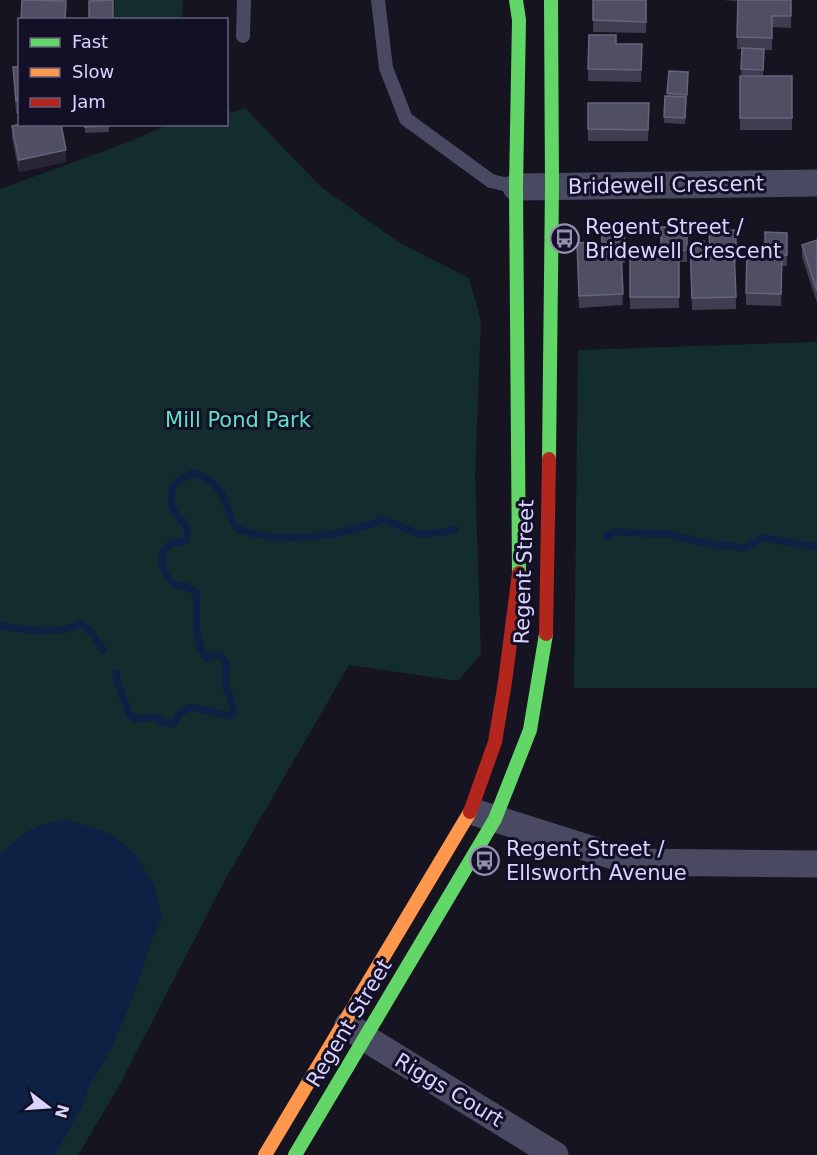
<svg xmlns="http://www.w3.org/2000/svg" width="817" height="1155" viewBox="0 0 817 1155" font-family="'DejaVu Sans',sans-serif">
  <rect width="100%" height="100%" fill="#161421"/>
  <!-- green -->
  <g fill="#132c2d">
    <polygon points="115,0 183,0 182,19 114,19"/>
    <polygon points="227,107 232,113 245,108 321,187 400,243 469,278 481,321 475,475 481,654 458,681 349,665 226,878 118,1088 78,1155 0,1155 0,189 131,141 167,125 226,124"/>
    <polygon points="817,342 817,688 574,688 578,350"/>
  </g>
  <!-- water -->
  <path fill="#0d2144" d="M67,820L111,834L135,854L154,884L162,918L152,940L133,997L111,1049L90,1085L81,1108L55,1155H0V855C22,833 36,823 67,820Z"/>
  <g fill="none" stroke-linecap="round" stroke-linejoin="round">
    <!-- stream -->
    <g stroke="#0d2144" stroke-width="7">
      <polyline points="607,536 615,532 667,534 711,544 743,548 764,538 817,547"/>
      <path d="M0,626C26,629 57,637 81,623L93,634L103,650"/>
      <path d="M117,673L116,678L130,716L135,719L156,717L162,722L174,724L181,712L192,707L231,716L234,710C232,702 228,694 226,686C224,672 233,669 219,654L207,658C192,640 198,615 196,593L186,586L175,585L168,578L162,564L163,551L170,544L186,540C191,523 181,523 174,511C170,504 170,490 176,483C179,479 188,476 193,473C225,482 223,502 236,528C277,545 344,537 383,519L421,535L455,530"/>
    </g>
    <!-- lane -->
    <g stroke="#4a4962" stroke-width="14">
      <polyline points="378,0 386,68 406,119 491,181 516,187"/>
      <polyline points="243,36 244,0"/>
    </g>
    <!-- street -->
    <g stroke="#4a4962" stroke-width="27">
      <polyline points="516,187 817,183"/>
      <polyline points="477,813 632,862 817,864"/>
      <polyline points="348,1025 365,1038 555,1155"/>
    </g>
    <!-- fast -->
    <g stroke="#63d668" stroke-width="14">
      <polyline points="516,0 519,20 516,187 519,573"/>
      <polyline points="549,459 552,186 551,0"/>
      <polyline points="295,1155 495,819 530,730 546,634"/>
    </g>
    <!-- slow -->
    <polyline stroke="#ff974d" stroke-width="14" points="265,1155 470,812"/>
    <!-- jam -->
    <g stroke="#b3261e" stroke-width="14">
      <polyline points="546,634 549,459"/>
      <polyline points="470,812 495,742 505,682 519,573"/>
    </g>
  </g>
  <!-- wall -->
  <g fill="#403d50">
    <polygon points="593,0 647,0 646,33 593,32"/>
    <polygon points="722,0 791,0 791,28 772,27 772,50 764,50 763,76 741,75 742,49 737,49 738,1"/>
    <polygon points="589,35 616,44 642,44 641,82 588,81"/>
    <polygon points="13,67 20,67 20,113 16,113"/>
    <polygon points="669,71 688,78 685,124 664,123 665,96 667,96"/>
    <rect x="740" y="76" width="52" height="54"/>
    <polygon points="588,103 649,103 648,141 588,141"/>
    <polygon points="85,124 109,124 109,132 85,133"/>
    <polygon points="12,126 66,162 19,172 12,138"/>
    <polygon points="687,227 687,262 679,262 679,308 630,309 630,250 661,250"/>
    <polygon points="601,230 625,251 625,263 621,263 623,305 579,308 577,243 592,252 602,251"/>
    <polygon points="736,230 736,263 735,262 736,309 692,310 690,253 710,251"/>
    <polygon points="787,233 787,266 782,266 781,306 746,305 746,293 765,253"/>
    <polygon points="817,240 817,303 802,257 802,245"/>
  </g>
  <!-- shaded-wall -->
  <polygon fill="#282635" points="66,150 66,162 19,172 19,160"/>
  <!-- building -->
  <g fill="#504e63" stroke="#66637b" stroke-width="1.5">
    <polygon points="22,0 66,1 65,20 21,20"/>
    <polygon points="113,0 113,20 89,20 89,1"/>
    <polygon points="593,0 646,0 646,22 593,20"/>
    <polygon points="738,0 791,0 791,16 772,16 772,38 737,37"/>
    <polygon points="589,35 616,35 616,44 642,44 641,70 588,69"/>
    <polygon points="742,48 764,49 763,70 741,69"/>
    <polygon points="13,67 20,67 20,101 16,101"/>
    <polygon points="669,71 688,72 687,95 667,93"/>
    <rect x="740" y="76" width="52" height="42"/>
    <polygon points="665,96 686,97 685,118 664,117"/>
    <polygon points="588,103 649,103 648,130 588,129"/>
    <polygon points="20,124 61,124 66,150 19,160 12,126"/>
    <polygon points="85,124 109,124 109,126 85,127"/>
    <polygon points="661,227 687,227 687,250 679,250 679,297 630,297 630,250 661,250"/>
    <polygon points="624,229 625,251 621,251 623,294 579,296 577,243 592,242 592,252 603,251 601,230"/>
    <polygon points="736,230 736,251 734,250 736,297 692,298 690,242 704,241 704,251 710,251 709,231"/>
    <polygon points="765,232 787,233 787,255 782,255 781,294 746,293 747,252 765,253"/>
    <polygon points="817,240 817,291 802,245"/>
  </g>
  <!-- icons -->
  <defs>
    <symbol id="bus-ring" viewBox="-11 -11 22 22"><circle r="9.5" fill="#130f26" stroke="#9591b1" stroke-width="1.5"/><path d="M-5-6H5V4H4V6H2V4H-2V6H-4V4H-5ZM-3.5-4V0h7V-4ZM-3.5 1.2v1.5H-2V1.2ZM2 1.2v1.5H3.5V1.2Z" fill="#9591b1"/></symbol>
  </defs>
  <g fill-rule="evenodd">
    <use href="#bus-ring" x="548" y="222" width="33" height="33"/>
    <use href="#bus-ring" x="468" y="844" width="33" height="33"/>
  </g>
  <g text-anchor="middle" stroke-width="6" stroke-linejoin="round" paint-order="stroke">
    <!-- street labels -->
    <g font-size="21" fill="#d9d4ff" stroke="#130f26">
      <text transform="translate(666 185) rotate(-1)" y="7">Bridewell Crescent</text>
      <text transform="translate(524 572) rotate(-88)" y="7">Regent Street</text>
      <text transform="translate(349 1023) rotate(-59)" y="7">Regent Street</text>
      <text transform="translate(449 1090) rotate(31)" y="7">Riggs Court</text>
    </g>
    <!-- poi labels -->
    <g font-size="21" fill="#d9d4ff" stroke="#130f26" text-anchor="start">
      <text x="585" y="234">Regent Street /<tspan x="585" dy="24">Bridewell Crescent</tspan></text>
      <text x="506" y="856">Regent Street /<tspan x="506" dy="24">Ellsworth Avenue</tspan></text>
    </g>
    <!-- park labels -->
    <g font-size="21" fill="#5fe0c0" stroke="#130f26">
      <text x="238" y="427">Mill Pond Park</text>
    </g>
  </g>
  <!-- legend -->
  <rect x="18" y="18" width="210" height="108" fill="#130f26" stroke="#625e7d" stroke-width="1.5"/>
  <rect x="30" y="38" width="30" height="9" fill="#63d668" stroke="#625e7d" stroke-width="1.5"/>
  <text x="72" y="48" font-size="18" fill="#d9d4ff">Fast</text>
  <rect x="30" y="68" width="30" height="9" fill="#ff974d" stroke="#625e7d" stroke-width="1.5"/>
  <text x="72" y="78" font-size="18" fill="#d9d4ff">Slow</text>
  <rect x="30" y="98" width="30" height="9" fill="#b3261e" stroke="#625e7d" stroke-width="1.5"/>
  <text x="72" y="108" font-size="18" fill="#d9d4ff">Jam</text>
  <!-- north arrow -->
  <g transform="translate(48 1107) rotate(107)" stroke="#130f26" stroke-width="4.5" paint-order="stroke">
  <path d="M0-4.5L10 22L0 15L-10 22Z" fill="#d9d4ff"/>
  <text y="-9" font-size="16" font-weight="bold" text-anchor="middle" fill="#d9d4ff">N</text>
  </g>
</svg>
